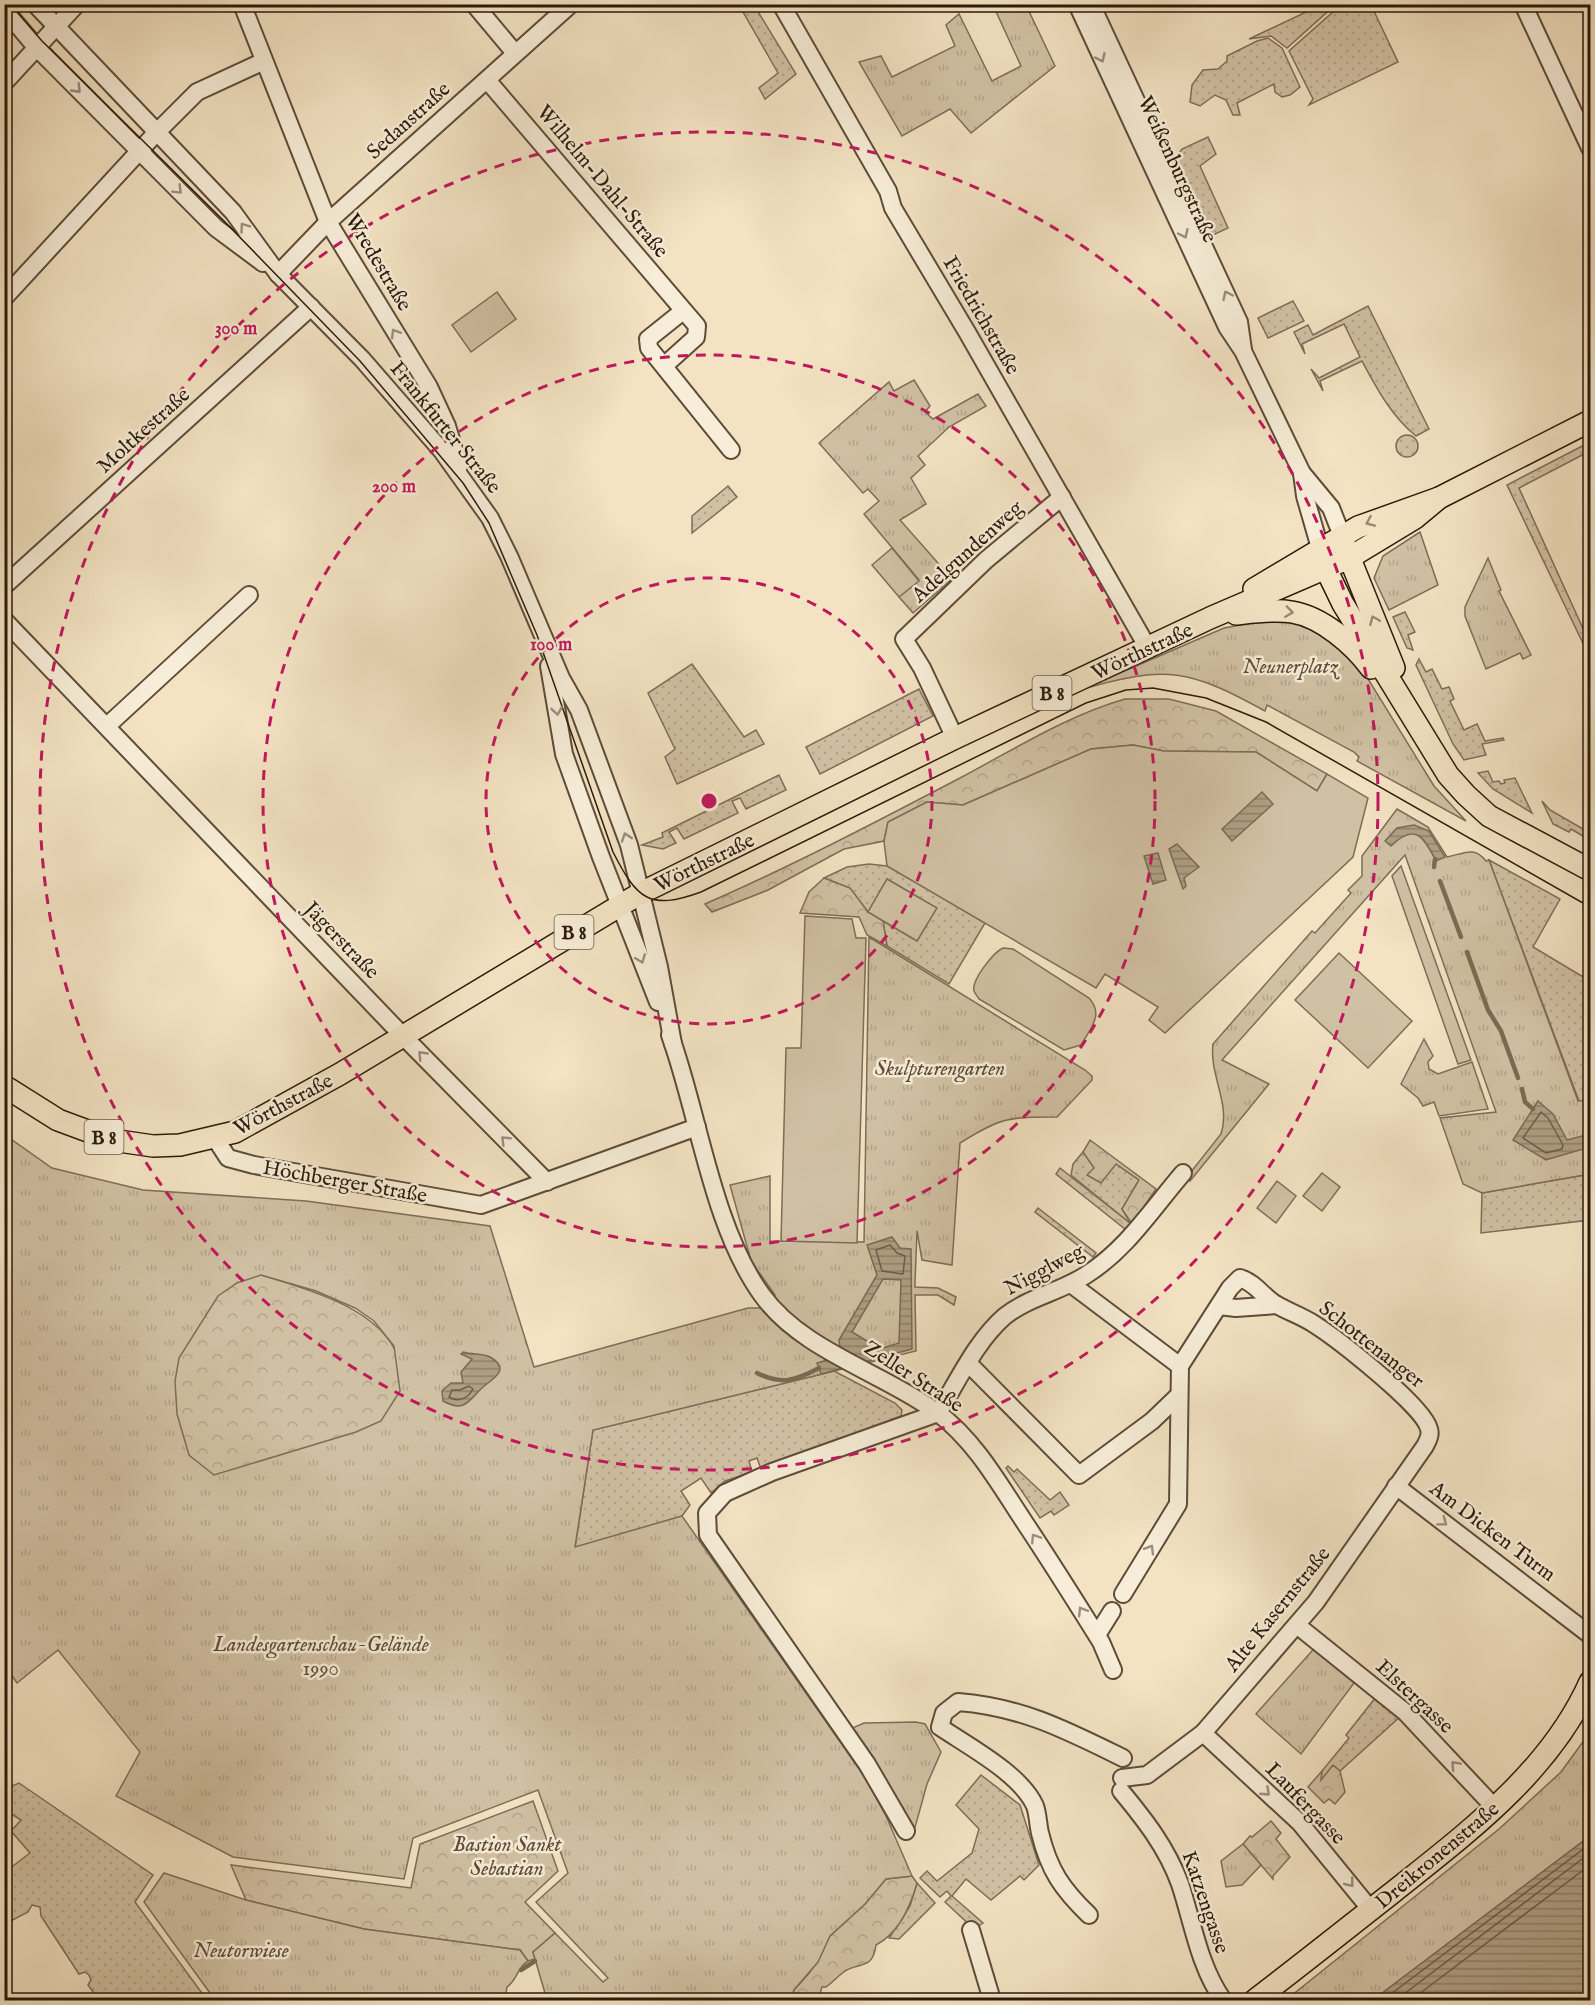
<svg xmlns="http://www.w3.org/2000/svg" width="1595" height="2005" viewBox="0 0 1595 2005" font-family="'IM FELL English',serif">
  <defs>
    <pattern id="grass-dots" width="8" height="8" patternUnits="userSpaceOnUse" patternTransform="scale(1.5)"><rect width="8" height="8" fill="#d1c1a4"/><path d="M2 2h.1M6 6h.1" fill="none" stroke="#b4a58c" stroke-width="1.8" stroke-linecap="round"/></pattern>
    <pattern id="forest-crowns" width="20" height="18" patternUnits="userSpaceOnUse" patternTransform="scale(1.5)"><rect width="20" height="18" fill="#d1c1a4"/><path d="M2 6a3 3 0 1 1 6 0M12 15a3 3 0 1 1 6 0" fill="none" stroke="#b4a58c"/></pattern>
    <pattern id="park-tufts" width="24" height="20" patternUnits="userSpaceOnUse" patternTransform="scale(1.5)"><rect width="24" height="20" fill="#d1c1a4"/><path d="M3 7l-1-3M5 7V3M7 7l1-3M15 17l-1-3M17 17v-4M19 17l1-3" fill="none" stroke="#b4a58c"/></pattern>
    <pattern id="water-rules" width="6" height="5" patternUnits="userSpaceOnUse" patternTransform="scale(1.5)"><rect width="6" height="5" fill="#af9f84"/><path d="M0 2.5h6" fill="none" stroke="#8f816a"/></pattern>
  </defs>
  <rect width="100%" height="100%" fill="#f3e3c3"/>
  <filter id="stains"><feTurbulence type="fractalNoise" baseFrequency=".00333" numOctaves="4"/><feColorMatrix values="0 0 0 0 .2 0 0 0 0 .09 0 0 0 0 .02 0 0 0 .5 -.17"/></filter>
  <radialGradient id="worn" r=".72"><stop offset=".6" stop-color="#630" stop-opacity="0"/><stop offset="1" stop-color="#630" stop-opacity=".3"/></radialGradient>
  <!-- grass -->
  <g fill="url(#grass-dots)" stroke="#7e6e58" stroke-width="1.5">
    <polygon points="1323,4 1335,5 1287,48 1271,36 1249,39"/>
    <polygon points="739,5 754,5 796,74 765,99 759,88 778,73"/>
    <polygon points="1347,5 1371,5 1398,62 1309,105 1313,99 1289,51 1333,12"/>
    <polygon points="1268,38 1282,48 1300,87 1290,95 1282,97 1275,92 1274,84 1237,103 1240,115 1233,115 1226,100 1215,95 1200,106 1190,102 1192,85 1203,70 1218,69 1227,61 1227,56 1257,41"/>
    <polygon points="1208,137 1216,154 1200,166 1228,228 1213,235 1176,157 1182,149"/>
    <polygon points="1293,301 1304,321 1268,338 1258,318"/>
    <path d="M1368,306L1429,429L1416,436C1391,416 1376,387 1362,361L1320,381L1323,391L1311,369L1319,378L1360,357L1344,324L1302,344L1305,354L1294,332L1308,325L1313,335Z"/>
    <circle cx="1407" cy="446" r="11"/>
    <polygon points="1590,442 1590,451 1519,488 1590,644 1590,658 1507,485"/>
    <polygon points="728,486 737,497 692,533 692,516"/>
    <polygon points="1405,612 1415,632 1408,635 1413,650 1407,648 1393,617"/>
    <polygon points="1419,659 1426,672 1432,669 1442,689 1449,687 1454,699 1450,701 1464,730 1477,724 1485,741 1503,738 1504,740 1482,744 1486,755 1464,760 1453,744 1416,665"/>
    <polygon points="692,664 744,737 756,730 764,744 677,784 665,757 675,749 648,693"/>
    <polygon points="919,689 933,716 820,774 806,747"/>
    <polygon points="1488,771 1493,782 1499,781 1501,784 1505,783 1504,780 1515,778 1532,813 1493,789 1478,773"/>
    <polygon points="779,775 786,790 746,809 740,798 732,801 738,813 684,839 677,828 669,832 676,843 663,849 642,845 663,837 662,833"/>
    <polygon points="1542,801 1550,810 1590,833 1590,837 1588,839 1571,829 1569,832 1553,824"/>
    <polygon points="1489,860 1560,899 1533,947 1590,981 1590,1100 1579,1101"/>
    <polygon points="869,864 887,866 901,873 985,923 949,984 887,946 883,921 917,941 936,908 887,879 868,912 850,888 824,878 847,867"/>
    <polygon points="1083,1152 1116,1164 1139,1180 1122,1209 1131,1224 1071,1175 1073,1164"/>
    <polygon points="1590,1174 1590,1220 1481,1233 1482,1193"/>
    <polygon points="1038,1208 1096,1253 1093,1257 1035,1212"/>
    <polygon points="834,1371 895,1403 902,1410 901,1416 761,1469 757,1458 749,1461 752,1472 725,1481 711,1493 701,1478 681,1491 690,1505 682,1516 575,1548 593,1430"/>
    <polygon points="1008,1466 1014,1472 1017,1469 1050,1500 1060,1492 1069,1505 1054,1515 1051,1511 1040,1518 1006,1468"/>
    <polygon points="1380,1692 1401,1716 1340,1771 1333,1766 1320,1782 1322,1771 1349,1738 1346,1735"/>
    <polygon points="981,1775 1020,1805 1039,1865 1024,1880 1020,1876 991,1900 966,1879 952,1896 983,1923 974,1929 945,1902 951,1896 947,1891 940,1897 920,1878 927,1871 937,1881 972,1853 979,1829 956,1805"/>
    <polygon points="19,1783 153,1875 135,1902 207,2000 99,2000 88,1985 91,1980 89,1975 85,1972 79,1974 41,1916 40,1907 32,1905 28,1912 5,1924 5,1872 30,1853 11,1831 21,1820 5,1810 5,1789"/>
    <polygon points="917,1883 935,1903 899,1939 889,1938 910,1906"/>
  </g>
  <!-- forest -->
  <g fill="url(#forest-crowns)" stroke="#7e6e58" stroke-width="1.5">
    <path d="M1125,699H1169L1216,711L1327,774L1317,791L1256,752L1164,751L1133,745L1091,749L963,805L927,802L888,822L884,841L844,849L768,890L712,912L705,904C792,866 876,822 960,778C1013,750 1066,716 1125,699Z"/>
    <polygon points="824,878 850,888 868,912 883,921 887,946 867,935 859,917 800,913 809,892"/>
    <polygon points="1090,1140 1156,1189 1132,1224 1122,1209 1139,1180 1116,1164 1101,1183 1087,1175 1094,1168 1083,1152"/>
    <polygon points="1060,1168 1131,1224 1125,1229 1056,1174"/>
    <path d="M258,1274C303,1288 380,1307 398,1357C405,1377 408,1400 413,1421L215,1483L178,1447L158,1357L214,1295L231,1283Z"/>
    <polygon points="1333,1765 1340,1771 1345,1792 1335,1804 1329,1799 1324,1803 1308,1787 1322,1771 1321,1780"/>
    <polygon points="533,1801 558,1871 525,1902 555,1933 533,1952 535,1959 528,1961 520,1950 364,1929 246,1900 231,1865 411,1888 420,1844"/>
    <polygon points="1271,1821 1281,1833 1276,1839 1290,1857 1273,1876 1273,1879 1243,1844 1250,1836 1252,1837"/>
    <path d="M912,1876L917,1883C910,1908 899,1933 876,1945C873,1970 859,1962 845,1971C838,1976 833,1982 826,1987H822L818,2000H790L794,1990L810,1972L830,1936L865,1904L886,1879Z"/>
  </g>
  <!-- park -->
  <g fill="url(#park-tufts)" stroke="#7e6e58" stroke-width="1.5" fill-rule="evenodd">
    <polygon points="1026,5 1055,66 971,133 950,109 902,136 859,62 881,56 892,77 955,46 946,25 959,14 992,81 1021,66 993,5"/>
    <polygon points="914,380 930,406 925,412 933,419 978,394 986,406 949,427 918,456 925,465 911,478 926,504 900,520 952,579 913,613 899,597 919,580 864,514 879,501 868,489 863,493 819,443 889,382 894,391"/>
    <polygon points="1420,532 1438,585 1389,610 1374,578 1383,556"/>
    <polygon points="1488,558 1501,590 1499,591 1531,655 1523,659 1520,653 1486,669 1465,616 1465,607"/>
    <path d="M1279,618L1320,631L1357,661L1434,786L1466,821L1357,761L1359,757L1354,752L1267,705L1265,711C1189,669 1166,665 1083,689L1224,628Z"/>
    <path d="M1397,809L1428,827L1447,857C1466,853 1474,846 1486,861L1489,860L1578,1101L1590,1100V1174L1482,1193L1463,1184L1440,1118L1496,1112L1405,855L1222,1060L1269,1084L1190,1181L1187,1177L1221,1134C1231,1104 1209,1075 1213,1044L1312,931L1315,933L1351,893L1348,890L1362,876V856Z"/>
    <path d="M869,937L1085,1070L1092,1076V1080L1057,1117C1008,1117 1002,1117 960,1143L952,1265L922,1260L917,1231L915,1283V1287L938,1288L956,1297L954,1305L938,1295H915L916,1351L593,1430L575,1547L682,1516L864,1776L886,1816L912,1876L886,1879L865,1904L830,1936L818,1962L794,1990L790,2000H547L533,1952L555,1933L603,1982L608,1978L536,1902L568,1873L538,1790L413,1838L404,1879L233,1857L116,1796L140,1752L58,1650L17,1683L5,1666L4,1270L9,1262L4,1253L5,1135L52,1168L143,1190L306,1201L490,1226L534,1367L748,1308H763L775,1295L751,1261L730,1185L770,1176V1241L864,1242ZM261,1275L316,1291L355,1308L374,1321L394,1346L400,1391L381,1421L356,1432L214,1475L189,1455L177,1414L175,1381L179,1358L218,1296L237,1283Z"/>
    <polygon points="1424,1039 1433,1056 1428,1062 1429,1069 1438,1074 1472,1062 1488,1109 1439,1116 1434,1102 1423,1106 1418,1098 1401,1084"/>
    <polygon points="1319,1643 1360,1675 1301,1754 1256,1714"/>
    <polygon points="916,1722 925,1724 941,1752 927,1784 914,1831 850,1729 864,1723"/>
    <polygon points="1590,1732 1590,1836 1373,2000 1286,2000 1499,1829 1561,1772"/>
    <polygon points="1243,1844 1261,1865 1242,1885 1226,1887 1221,1861"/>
    <path d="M164,1873L246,1900L364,1929L520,1950L528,1961C517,1968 517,1980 507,1987L505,2000H510H215L144,1902Z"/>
  </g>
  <!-- pitch -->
  <g fill="#d1c1a4" stroke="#7e6e58" stroke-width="1.5">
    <polygon points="497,292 516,319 471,352 452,325"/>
    <polygon points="892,548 919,581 899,597 872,565"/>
    <polygon points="1133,745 1164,751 1256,752 1317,791 1327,774 1368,798 1353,857 1165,1033 1149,1020 1158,1007 1105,974 1096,988 887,866 884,841 888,822 927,802 963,805 1091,749"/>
    <polygon points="1401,866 1471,1060 1458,1064 1392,876"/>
    <polygon points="887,879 937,908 917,941 868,912"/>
    <polygon points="805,916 852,919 856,938 866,938 857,1243 781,1241 786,1048 801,1048"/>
    <path d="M1003,948L1013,949L1089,998C1104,1014 1091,1028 1081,1045L1064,1050L979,999C978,997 974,992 974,991C971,980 994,952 1003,948Z"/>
    <polygon points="1339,953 1412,1021 1368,1068 1295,1000"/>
    <polygon points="1322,1173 1340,1187 1322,1211 1303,1196"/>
    <polygon points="1277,1181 1296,1196 1276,1223 1257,1208"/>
  </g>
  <!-- water -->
  <g fill="url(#water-rules)" stroke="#7b6a54" stroke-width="1.5" fill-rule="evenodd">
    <polygon points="1262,792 1273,804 1232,841 1222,829"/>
    <path d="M1414,825L1429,831L1445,857L1436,861C1424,837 1415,822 1391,846L1385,841L1397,828Z"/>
    <polygon points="1177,844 1199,867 1184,878 1186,886 1183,889 1169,849"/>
    <polygon points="1158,853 1166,880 1153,884 1144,856"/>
    <polygon points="1538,1101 1553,1114 1567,1140 1590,1134 1590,1147 1546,1160 1513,1140"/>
    <path d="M892,1237L900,1248L911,1249L912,1349L821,1374L817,1363L841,1356L839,1340L877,1275L867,1245ZM883,1279L901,1280L899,1343L880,1349L852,1332Z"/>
    <path d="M463,1352C472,1355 483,1353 490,1357C513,1370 490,1380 482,1388C468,1401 465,1413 443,1401L442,1391L451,1383H463L461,1372L472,1359L461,1354Z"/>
    <polygon points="1590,1836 1590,2000 1373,2000"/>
  </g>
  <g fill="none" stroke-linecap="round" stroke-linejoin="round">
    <!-- shore -->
    <g stroke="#6e5c48" stroke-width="1.5">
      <polygon points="1541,1112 1548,1118 1563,1145 1562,1149 1546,1153 1523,1138"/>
      <polygon points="890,1245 897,1253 905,1256 903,1274 882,1271 876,1250"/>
      <path d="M469,1386L473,1389C468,1398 459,1403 449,1397L452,1390H460Z"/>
      <polyline points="1383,2000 1590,1844"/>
      <polyline points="1396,2000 1590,1853"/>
      <polyline points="1411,2000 1590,1865"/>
    </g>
    <!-- stream -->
    <g stroke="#7b6a54" stroke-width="4.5">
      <polyline points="1434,867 1435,859"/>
      <polyline points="1440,881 1461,937"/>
      <polyline points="1467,952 1488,1010 1501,1031 1518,1078"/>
      <polyline points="1522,1089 1525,1102 1533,1109"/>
      <path d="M757,1373C781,1385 795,1381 819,1368"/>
      <polyline points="521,1970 535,1961"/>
    </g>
    <defs>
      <g id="minor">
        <polyline points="35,4 233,212 278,274 362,359 442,451 490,518 509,556 561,678 579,710 629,845 659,967 673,1044"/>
        <polyline points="242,4 328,222 429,387 447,426 459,466"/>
        <polyline points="474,4 515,53"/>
        <polyline points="781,4 888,191 893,208 967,332 1148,648"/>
        <polyline points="1077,4 1227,327 1243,351 1302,473 1331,508 1342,536"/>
        <polyline points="1091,4 1239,322 1243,350"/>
        <polyline points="1523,4 1590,148"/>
        <polyline points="4,9 36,47 216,228 263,263"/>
        <polyline points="487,80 697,326 696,337 665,365"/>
        <polyline points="4,83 77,4"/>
        <polyline points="278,274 328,222 571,4"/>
        <polyline points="4,298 156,133 197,92 264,61"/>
        <polyline points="683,311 648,339 649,348 731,450"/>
        <polyline points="1302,473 1305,496 1320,548"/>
        <polyline points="4,586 311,307"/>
        <polyline points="4,620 402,1035 547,1182"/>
        <polyline points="549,666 564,754 601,857 658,1002"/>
        <polyline points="107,726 249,595"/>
        <polyline points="955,738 922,668 904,639 986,560 1062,497"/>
        <path d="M670,1035C699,1115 712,1226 762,1295C802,1351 884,1373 938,1413C976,1442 999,1484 1025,1523C1051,1562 1076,1602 1101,1642L1113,1670"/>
        <polyline points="215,1138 228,1158 254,1165 481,1205 697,1127"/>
        <polyline points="1071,1284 1180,1366"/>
        <polyline points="1219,1306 1236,1308 1277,1305"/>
        <polyline points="969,1364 1079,1475 1152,1421 1177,1397"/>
        <path d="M938,1413C958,1381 976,1341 1005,1316C1029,1297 1060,1292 1086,1275C1127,1249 1152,1209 1183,1173"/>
        <polyline points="1396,1486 1590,1635"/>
        <polyline points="1298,1626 1405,1712 1495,1808"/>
        <polyline points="1097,1635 1112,1611"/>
        <polyline points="1203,1733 1300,1823 1371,1910"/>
        <path d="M1122,1778L1147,1775L1203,1733L1316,1602L1425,1446C1428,1440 1431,1435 1429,1429C1424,1406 1336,1338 1314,1324C1302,1316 1289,1312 1277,1305C1263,1297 1256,1283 1240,1278L1230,1288L1180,1366L1178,1504L1123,1594"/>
        <path d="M1121,1791C1145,1820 1167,1848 1180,1884C1193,1923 1199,1966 1223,2000"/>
        <polyline points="906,1831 867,1764 708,1535 707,1513 725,1493 772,1472 938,1413"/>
        <path d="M1089,1915C1062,1889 1049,1870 1040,1833C1038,1825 1038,1814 1035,1806C1021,1774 968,1746 940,1727L944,1713L958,1702C1022,1707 1066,1730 1123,1758"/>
        <polyline points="971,1930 992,2000"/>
      </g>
      <g id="major">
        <polyline points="1344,544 1394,668"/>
        <polyline points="1320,548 1326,569 1343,604 1448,775 1466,795 1489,816 1590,870"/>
        <polyline points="1254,589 1358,527 1439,498 1590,421"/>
        <path d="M1236,614C1254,612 1274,609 1292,612C1322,617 1353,644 1371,668"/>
        <polyline points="4,1086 58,1120 112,1140 153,1146 180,1145 235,1132 340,1074 641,893 955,738 1210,618 1349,558 1415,518 1439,498"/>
        <path d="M1255,2000C1301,1965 1346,1929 1392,1893C1467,1833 1550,1772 1590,1682"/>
      </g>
    </defs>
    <!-- minor casing -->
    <use href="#minor" stroke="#5e4c39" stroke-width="20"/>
    <!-- major casing -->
    <use href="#major" stroke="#2c1a0b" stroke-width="24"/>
    <!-- minor -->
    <use href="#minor" stroke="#f7edd8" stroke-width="16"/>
    <!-- major -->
    <use href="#major" stroke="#f3e3c3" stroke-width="21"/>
    <!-- tram -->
    <path stroke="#2c1a0b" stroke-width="1.5" d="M10,4L42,41L224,221L360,361L463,483L489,523L537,635L613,852C637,899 649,911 701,892L1086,703L1126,690L1153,688L1206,698L1266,722L1590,907"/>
  </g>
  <!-- one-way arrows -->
  <defs><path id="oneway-chevron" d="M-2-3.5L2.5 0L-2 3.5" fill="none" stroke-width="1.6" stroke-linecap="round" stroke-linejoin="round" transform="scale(1.5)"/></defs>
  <g stroke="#9c8e7c">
    <use href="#oneway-chevron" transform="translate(1101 58) rotate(65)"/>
    <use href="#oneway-chevron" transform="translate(77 89) rotate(46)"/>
    <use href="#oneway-chevron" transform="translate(178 190) rotate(45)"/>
    <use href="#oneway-chevron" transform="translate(244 227) rotate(-126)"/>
    <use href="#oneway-chevron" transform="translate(1184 234) rotate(65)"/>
    <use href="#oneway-chevron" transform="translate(1227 295) rotate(-115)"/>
    <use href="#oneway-chevron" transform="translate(395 333) rotate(-122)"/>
    <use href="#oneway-chevron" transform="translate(557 711) rotate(81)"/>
    <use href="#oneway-chevron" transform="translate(626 837) rotate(-109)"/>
    <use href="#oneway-chevron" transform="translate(641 959) rotate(69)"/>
    <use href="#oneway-chevron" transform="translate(422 1055) rotate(-134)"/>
    <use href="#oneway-chevron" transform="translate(505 1140) rotate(-135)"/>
    <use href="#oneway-chevron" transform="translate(1443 1522) rotate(37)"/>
    <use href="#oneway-chevron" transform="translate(1035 1538) rotate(-123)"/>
    <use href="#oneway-chevron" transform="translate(1150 1549) rotate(-59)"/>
    <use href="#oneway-chevron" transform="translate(1082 1611) rotate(-122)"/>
    <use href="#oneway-chevron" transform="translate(1455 1765) rotate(-133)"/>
    <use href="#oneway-chevron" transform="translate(1266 1792) rotate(43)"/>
    <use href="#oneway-chevron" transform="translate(1350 1883) rotate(51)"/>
  </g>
  <g stroke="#998970">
    <use href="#oneway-chevron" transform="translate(1370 522) rotate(157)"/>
    <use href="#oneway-chevron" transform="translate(1289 612) rotate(8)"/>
    <use href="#oneway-chevron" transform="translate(1374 620) rotate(-113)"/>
  </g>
  <!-- distance rings -->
  <g fill="none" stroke="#c2185b" stroke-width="3" stroke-dasharray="10 8">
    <circle cx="709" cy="801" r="223"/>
    <circle cx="709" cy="801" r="446"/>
    <circle cx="709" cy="801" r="669"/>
  </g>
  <g text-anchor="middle" stroke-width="5" stroke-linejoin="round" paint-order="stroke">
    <!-- shield labels -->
    <g fill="#f7edd8" stroke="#695948" stroke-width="1.5">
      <rect x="1032.5" y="676" width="39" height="34" rx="4.5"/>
      <rect x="554.5" y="915" width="39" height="34" rx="4.5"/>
      <rect x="84.5" y="1120" width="39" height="34" rx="4.5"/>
    </g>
    <g font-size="20" font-weight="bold" fill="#2c1a0b">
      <text x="1052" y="700">B 8</text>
      <text x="574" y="939">B 8</text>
      <text x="104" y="1144">B 8</text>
    </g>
    <!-- street labels -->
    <g font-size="21" fill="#2c1a0b" stroke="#f7edd8">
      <text transform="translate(408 120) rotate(-42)" y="7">Sedanstraße</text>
      <text transform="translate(1178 169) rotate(65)" y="7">Weißenburgstraße</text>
      <text transform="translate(603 181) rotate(50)" y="7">Wilhelm-Dahl-Straße</text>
      <text transform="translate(379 262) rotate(59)" y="7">Wredestraße</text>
      <text transform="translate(982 315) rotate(60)" y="7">Friedrichstraße</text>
      <text transform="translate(446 427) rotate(51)" y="7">Frankfurter Straße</text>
      <text transform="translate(143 430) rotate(-42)" y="7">Moltkestraße</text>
      <text transform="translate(967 551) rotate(-42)" y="7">Adelgundenweg</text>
      <text transform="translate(1142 651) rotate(-25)" y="7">Wörthstraße</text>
      <text transform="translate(704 862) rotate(-26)" y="7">Wörthstraße</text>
      <text transform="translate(342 940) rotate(46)" y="7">Jägerstraße</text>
      <text transform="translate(283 1104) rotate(-28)" y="7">Wörthstraße</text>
      <text transform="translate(345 1181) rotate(10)" y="7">Höchberger Straße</text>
      <text transform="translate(1044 1269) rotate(-28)" y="7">Nigglweg</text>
      <text transform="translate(1372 1344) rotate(38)" y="7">Schottenanger</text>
      <text transform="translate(914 1376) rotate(33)" y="7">Zeller Straße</text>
      <text transform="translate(1493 1531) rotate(37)" y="7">Am Dicken Turm</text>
      <text transform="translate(1277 1609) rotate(-51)" y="7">Alte Kasernstraße</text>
      <text transform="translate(1415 1696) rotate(43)" y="7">Elstergasse</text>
      <text transform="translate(1306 1803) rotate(46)" y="7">Laufergasse</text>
      <text transform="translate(1437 1855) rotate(-40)" y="7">Dreikronenstraße</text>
      <text transform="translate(1206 1902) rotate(71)" y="7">Katzengasse</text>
    </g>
    <!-- park labels -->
    <g font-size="21" font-style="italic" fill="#5e4c39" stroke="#f7edd8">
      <text x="1290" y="673">Neunerplatz</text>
      <text x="940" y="1075">Skulpturengarten</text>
      <text x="321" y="1651">Landesgartenschau-Gelände<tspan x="321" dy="24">1990</tspan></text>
      <text x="507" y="1851">Bastion Sankt<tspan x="507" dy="24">Sebastian</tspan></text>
      <text x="241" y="1957">Neutorwiese</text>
    </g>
  </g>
  <circle cx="709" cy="801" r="9" fill="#c2185b" stroke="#f7edd8" stroke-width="3"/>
  <g font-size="18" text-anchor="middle" font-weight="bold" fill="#c2185b" stroke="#f7edd8" stroke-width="5" stroke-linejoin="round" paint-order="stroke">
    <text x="236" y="334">300 m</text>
    <text x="394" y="492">200 m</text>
    <text x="551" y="650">100 m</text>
  </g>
  <!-- margin -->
  <rect width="1595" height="2005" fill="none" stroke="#f3e3c3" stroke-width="24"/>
  <rect x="6" y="6" width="1583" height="1993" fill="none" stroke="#2c1a0b" stroke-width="3"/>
  <rect x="12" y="12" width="1571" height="1981" fill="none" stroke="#2c1a0b" stroke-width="1.5"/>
  <rect width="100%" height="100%" filter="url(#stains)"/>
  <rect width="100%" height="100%" fill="url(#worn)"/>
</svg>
